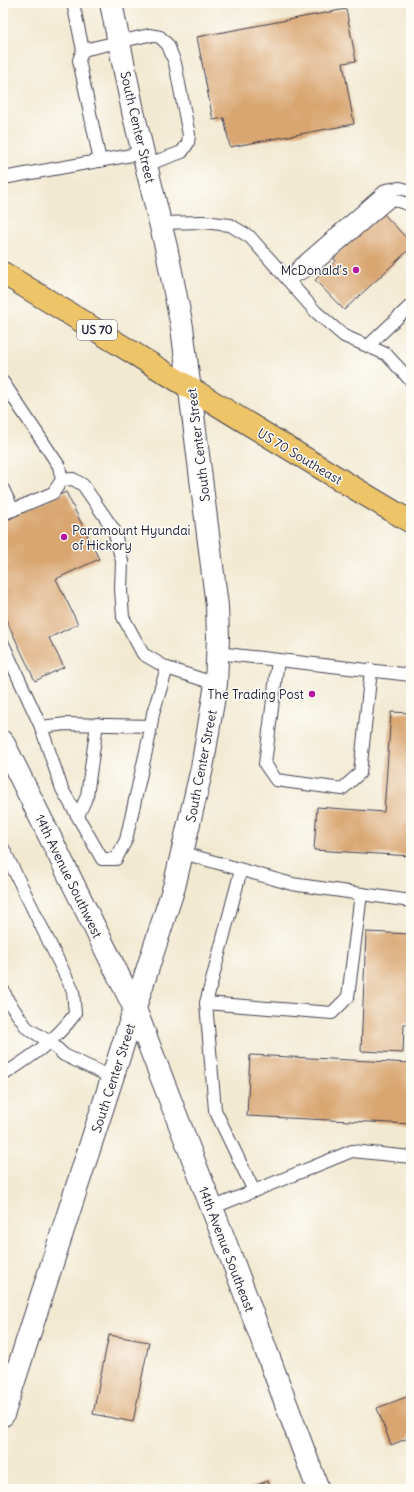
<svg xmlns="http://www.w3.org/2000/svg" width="414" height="1492" viewBox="0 0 414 1492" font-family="Delius,sans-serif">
  <rect width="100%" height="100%" fill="#fdfcf7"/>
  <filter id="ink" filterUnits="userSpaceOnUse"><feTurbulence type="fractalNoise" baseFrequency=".025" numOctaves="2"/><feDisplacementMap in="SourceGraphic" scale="8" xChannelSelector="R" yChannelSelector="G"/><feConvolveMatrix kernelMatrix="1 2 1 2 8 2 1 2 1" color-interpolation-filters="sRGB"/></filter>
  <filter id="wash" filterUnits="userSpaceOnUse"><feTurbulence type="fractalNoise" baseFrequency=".012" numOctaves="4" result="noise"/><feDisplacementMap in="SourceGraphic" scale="16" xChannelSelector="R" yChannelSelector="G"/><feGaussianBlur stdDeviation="0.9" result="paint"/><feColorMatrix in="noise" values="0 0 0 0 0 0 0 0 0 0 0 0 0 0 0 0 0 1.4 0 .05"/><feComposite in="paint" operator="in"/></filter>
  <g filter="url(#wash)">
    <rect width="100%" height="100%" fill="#f2e9d1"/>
    <g id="blocks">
      <!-- building -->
      <g fill="#d9a671">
        <polygon points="346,9 356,61 343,63 354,124 230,147 224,118 213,120 197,37"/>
        <polygon points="382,212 411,243 411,248 344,310 315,280 336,261 333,257"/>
        <polygon points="66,492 99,559 56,579 78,624 49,638 64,667 35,681 3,613 3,522"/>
        <polygon points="391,712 411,713 411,856 314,850 317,807 384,812"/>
        <polygon points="366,932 411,934 411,1024 404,1024 403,1053 361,1051"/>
        <polygon points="250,1055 411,1063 411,1124 247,1116"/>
        <polygon points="109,1335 149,1342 133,1422 93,1414"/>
        <polygon points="409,1396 411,1400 411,1437 391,1445 377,1408"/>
        <polygon points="268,1481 271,1489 246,1489"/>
      </g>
    </g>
  </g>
  <g filter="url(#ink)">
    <use href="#blocks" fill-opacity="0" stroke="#414052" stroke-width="1"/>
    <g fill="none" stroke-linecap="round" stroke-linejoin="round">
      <defs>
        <g id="service">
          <polyline points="73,3 83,50"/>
          <polyline points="100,161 79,60 83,50 149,35 160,37 168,45 175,63 189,135 188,143 182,152 146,165"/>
          <polyline points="3,178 143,153"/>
          <polyline points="160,223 203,222 230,225 250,237 316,312 344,336 386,354 411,381"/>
          <polyline points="291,278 312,268 392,199 411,205"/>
          <polyline points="288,280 300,265 386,190 400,188 411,191"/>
          <polyline points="368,346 411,305"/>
          <polyline points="3,382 59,466 62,480 53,493 3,514"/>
          <polyline points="62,480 73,479 83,485 114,530 122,561 121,589 123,617 143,654 167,668 216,684"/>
          <polyline points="3,489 13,510"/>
          <polyline points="3,644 41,727 62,789 102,859 116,859 126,840 149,738 153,713 167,668"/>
          <polyline points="217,653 411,675"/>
          <polyline points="278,660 265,764 276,780 342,789 360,773 371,670"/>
          <polyline points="41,727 66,724 151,726"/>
          <polyline points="78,816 87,796 97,724"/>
          <path d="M3,848L73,991L75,1014C55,1041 31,1057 3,1075"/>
          <polyline points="183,853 292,884 411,901"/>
          <polyline points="241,870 206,1003 215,1110 254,1191"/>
          <polyline points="3,990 8,1001 27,1028 50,1042 64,1055 113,1078"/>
          <polyline points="206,1003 332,1013 348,997 361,894"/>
          <polyline points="212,1208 352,1151 411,1157"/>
        </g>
        <polyline id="minor" points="3,742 135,1009 236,1270 318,1489"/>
        <polyline id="tertiary" points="3,1415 174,887 202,768 216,684 218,638 217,606 182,327 166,247 134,116 111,3"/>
        <path id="primary" d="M3,273C139,356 274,441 411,522"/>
      </defs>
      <!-- service casing -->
      <use href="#service" stroke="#414052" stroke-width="14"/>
      <!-- minor casing -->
      <use href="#minor" stroke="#414052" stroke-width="24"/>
      <!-- tertiary casing -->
      <use href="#tertiary" stroke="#414052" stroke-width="24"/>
      <!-- primary casing -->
      <use href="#primary" stroke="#414052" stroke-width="24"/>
      <!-- service -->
      <use href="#service" stroke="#fff" stroke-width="12"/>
      <!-- minor -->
      <use href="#minor" stroke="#fff" stroke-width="22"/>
      <!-- tertiary -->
      <use href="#tertiary" stroke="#fff" stroke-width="22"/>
      <!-- primary -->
      <use href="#primary" stroke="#eec469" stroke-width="22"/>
    </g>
  </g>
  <!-- markers -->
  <g fill="#b5179e" stroke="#fdfcf7" stroke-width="1.5">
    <circle cx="356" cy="270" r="4"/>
    <circle cx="64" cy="537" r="4"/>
    <circle cx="312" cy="694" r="4"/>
  </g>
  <g text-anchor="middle" stroke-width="3" stroke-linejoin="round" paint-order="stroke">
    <!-- shield labels -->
    <rect fill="#fdfcf7" stroke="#646373" stroke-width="1" x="77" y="320" width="40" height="20" rx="3"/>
    <g font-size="12" font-weight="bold" fill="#22223b">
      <text x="97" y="334">US 70</text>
    </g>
    <!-- street labels -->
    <g font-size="13" fill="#22223b" stroke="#fdfcf7">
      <text transform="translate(138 127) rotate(77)" y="5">South Center Street</text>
      <text transform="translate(198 445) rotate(-97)" y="5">South Center Street</text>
      <text transform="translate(300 456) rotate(31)" y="5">US 70 Southeast</text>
      <text transform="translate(201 766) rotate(-79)" y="5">South Center Street</text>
      <text transform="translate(69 876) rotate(64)" y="5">14th Avenue Southwest</text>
      <text transform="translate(113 1078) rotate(-72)" y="5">South Center Street</text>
      <text transform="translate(227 1249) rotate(69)" y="5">14th Avenue Southeast</text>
    </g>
    <!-- poi labels -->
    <g font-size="13" fill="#22223b" stroke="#fdfcf7" text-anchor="end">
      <text x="348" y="275">McDonald's</text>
      <text x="72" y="535" text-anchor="start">Paramount Hyundai<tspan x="72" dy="15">of Hickory</tspan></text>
      <text x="304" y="699">The Trading Post</text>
    </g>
  </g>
  <!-- margin -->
  <rect width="414" height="1492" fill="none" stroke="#fdfcf7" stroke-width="16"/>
</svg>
